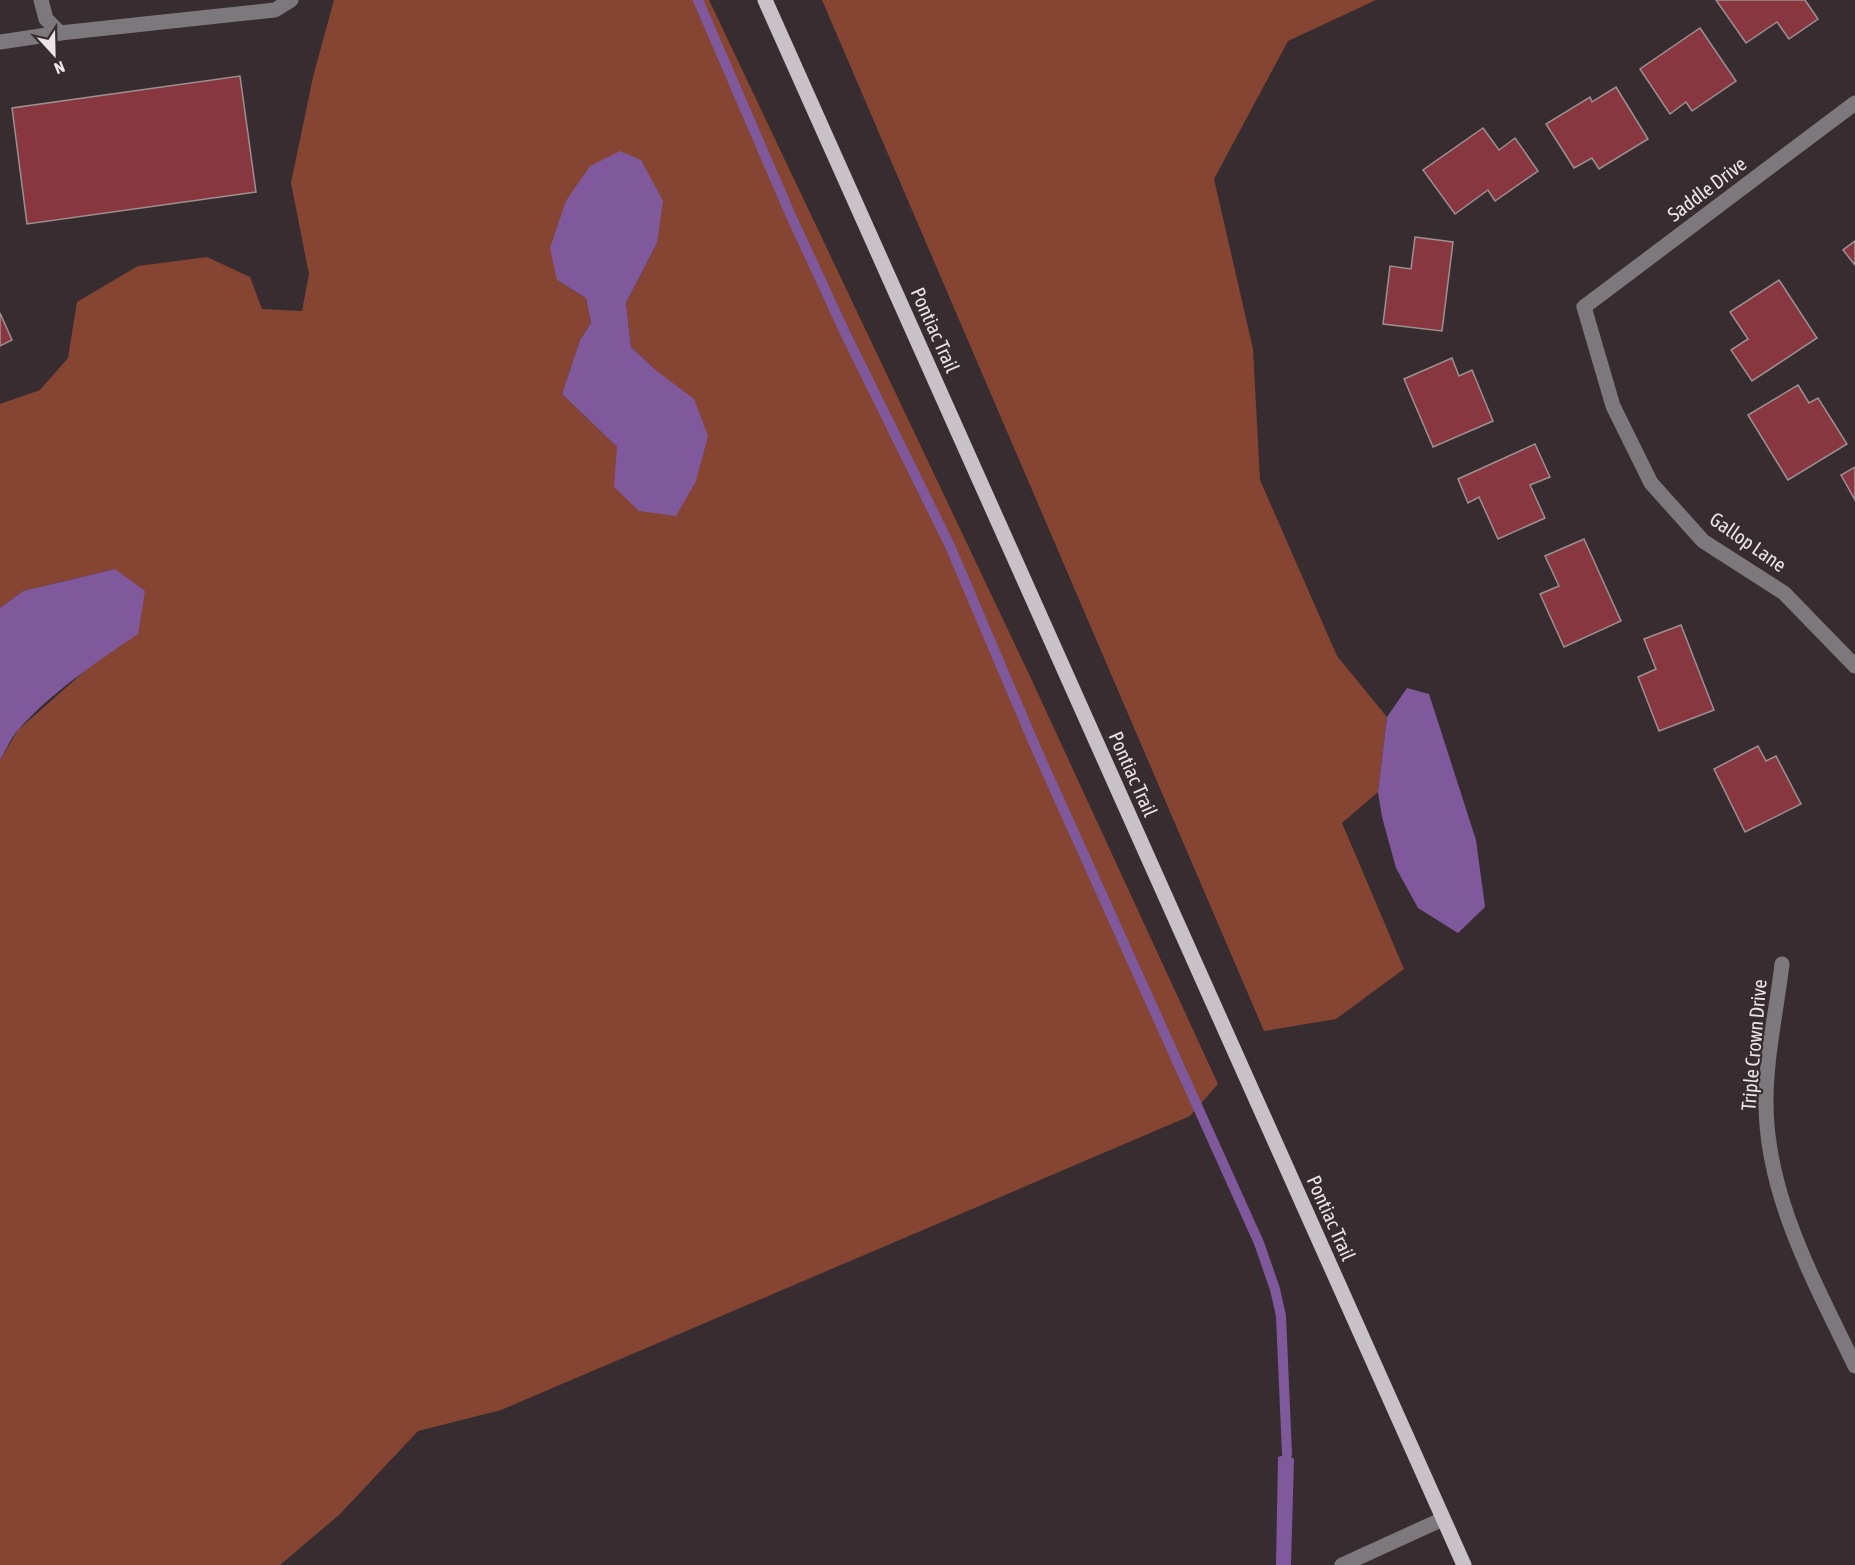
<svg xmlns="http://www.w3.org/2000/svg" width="1855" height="1565" viewBox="0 0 1855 1565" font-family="'Asap Condensed',sans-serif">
  <rect width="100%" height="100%" fill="#372d30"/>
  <!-- green -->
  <g fill="#854532" fill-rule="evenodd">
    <path d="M334,0H709L1028,672L1218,1084L1190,1116L501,1410L418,1431L340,1514L280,1565H0V760L18,730L87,669L115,569L23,591L0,608V404L40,390L68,358L77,302L138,266L207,257L250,277L262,309L302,311L309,274L291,183L313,77ZM657,243L626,303L631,347L658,372L617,447L562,394L580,340L591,323L586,298L557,280Z"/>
    <polygon points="822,0 1376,0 1288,41 1214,179 1253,349 1260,480 1337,656 1387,717 1378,792 1342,823 1404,969 1336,1019 1264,1031"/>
  </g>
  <!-- water -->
  <g fill="#80599d">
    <polygon points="620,151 641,160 663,201 657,243 626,303 631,347 658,372 694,399 708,436 696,481 676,516 639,511 614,487 617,447 562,394 580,340 591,323 586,298 557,280 550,248 566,201 590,166"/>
    <path d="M115,569L145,591L138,634C97,662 53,691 19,729C11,737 6,750 0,760V608L23,591Z"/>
    <polygon points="1407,688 1429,694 1476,840 1485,907 1458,933 1418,908 1396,868 1382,817 1378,792 1387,717"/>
    <polygon points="1287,1454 1294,1459 1291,1565 1276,1565 1278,1457"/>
  </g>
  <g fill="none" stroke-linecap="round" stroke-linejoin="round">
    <!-- stream -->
    <polyline stroke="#80599d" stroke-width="10" points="698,0 791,216 847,337 950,546 1035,746 1259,1243 1275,1289 1281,1316 1287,1454"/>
  </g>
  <!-- building -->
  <g fill="#883741" stroke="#9d9090" stroke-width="1.5">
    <polygon points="1716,0 1805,0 1818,19 1789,39 1777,22 1746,43"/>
    <polygon points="1700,28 1736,81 1692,111 1686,102 1670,114 1640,69"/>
    <polygon points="240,76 256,192 27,224 12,108"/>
    <polygon points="1616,87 1648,139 1599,169 1592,158 1574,168 1546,124 1590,97 1592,102"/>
    <polygon points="1483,128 1499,150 1515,138 1538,171 1495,201 1488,190 1455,214 1423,170"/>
    <polygon points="1415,237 1453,242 1442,331 1383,324 1390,266 1411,269"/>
    <polygon points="1855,241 1855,265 1843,250"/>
    <polygon points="1779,280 1817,338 1752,381 1731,350 1748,339 1730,312"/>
    <polygon points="0,313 12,340 0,346"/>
    <polygon points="1452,358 1459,376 1472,370 1493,421 1433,447 1404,379"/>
    <polygon points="1798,385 1809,403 1818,398 1847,444 1788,480 1748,415"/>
    <polygon points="1535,444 1550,477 1530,485 1545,518 1498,539 1479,497 1468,503 1458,479"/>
    <polygon points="1855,467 1855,500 1841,475"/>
    <polygon points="1584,539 1621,621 1564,647 1540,594 1559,586 1545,556"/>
    <polygon points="1681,625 1714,710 1659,731 1638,677 1656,669 1644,639"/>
    <polygon points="1758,746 1766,761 1776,756 1801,804 1745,832 1714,769"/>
  </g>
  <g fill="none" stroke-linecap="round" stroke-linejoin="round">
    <!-- minor -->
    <g stroke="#7d787c" stroke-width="15">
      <polyline points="41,0 46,19 60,33 275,10 291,0"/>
      <polyline points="0,42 60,33"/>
      <polyline points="1855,103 1584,307 1613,406 1651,483 1703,541 1784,593 1855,666"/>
      <path d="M1782,964C1777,1007 1766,1057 1766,1100C1765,1194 1815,1283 1855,1366"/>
      <polyline points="1342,1565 1443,1519"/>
    </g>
    <!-- major -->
    <polyline stroke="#c9c1c8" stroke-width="15" points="765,0 1464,1565"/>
  </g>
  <g text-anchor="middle" stroke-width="4.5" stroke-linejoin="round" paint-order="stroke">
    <!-- street labels -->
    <g font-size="20" fill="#ece5e8" stroke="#372d30">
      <text transform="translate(1707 189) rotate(-37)" y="7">Saddle Drive</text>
      <text transform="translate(935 330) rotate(66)" y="7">Pontiac Trail</text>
      <text transform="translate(1748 542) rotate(35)" y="7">Gallop Lane</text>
      <text transform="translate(1133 774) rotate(66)" y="7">Pontiac Trail</text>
      <text transform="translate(1754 1045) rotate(-85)" y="7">Triple Crown Drive</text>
      <text transform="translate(1331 1218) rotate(66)" y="7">Pontiac Trail</text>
    </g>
  </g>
  <!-- north arrow -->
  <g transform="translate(54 54) rotate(158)" stroke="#372d30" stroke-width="4.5" paint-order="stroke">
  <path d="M0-4.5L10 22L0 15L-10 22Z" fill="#ece5e8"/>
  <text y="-9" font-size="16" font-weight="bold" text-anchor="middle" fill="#ece5e8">N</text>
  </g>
</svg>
